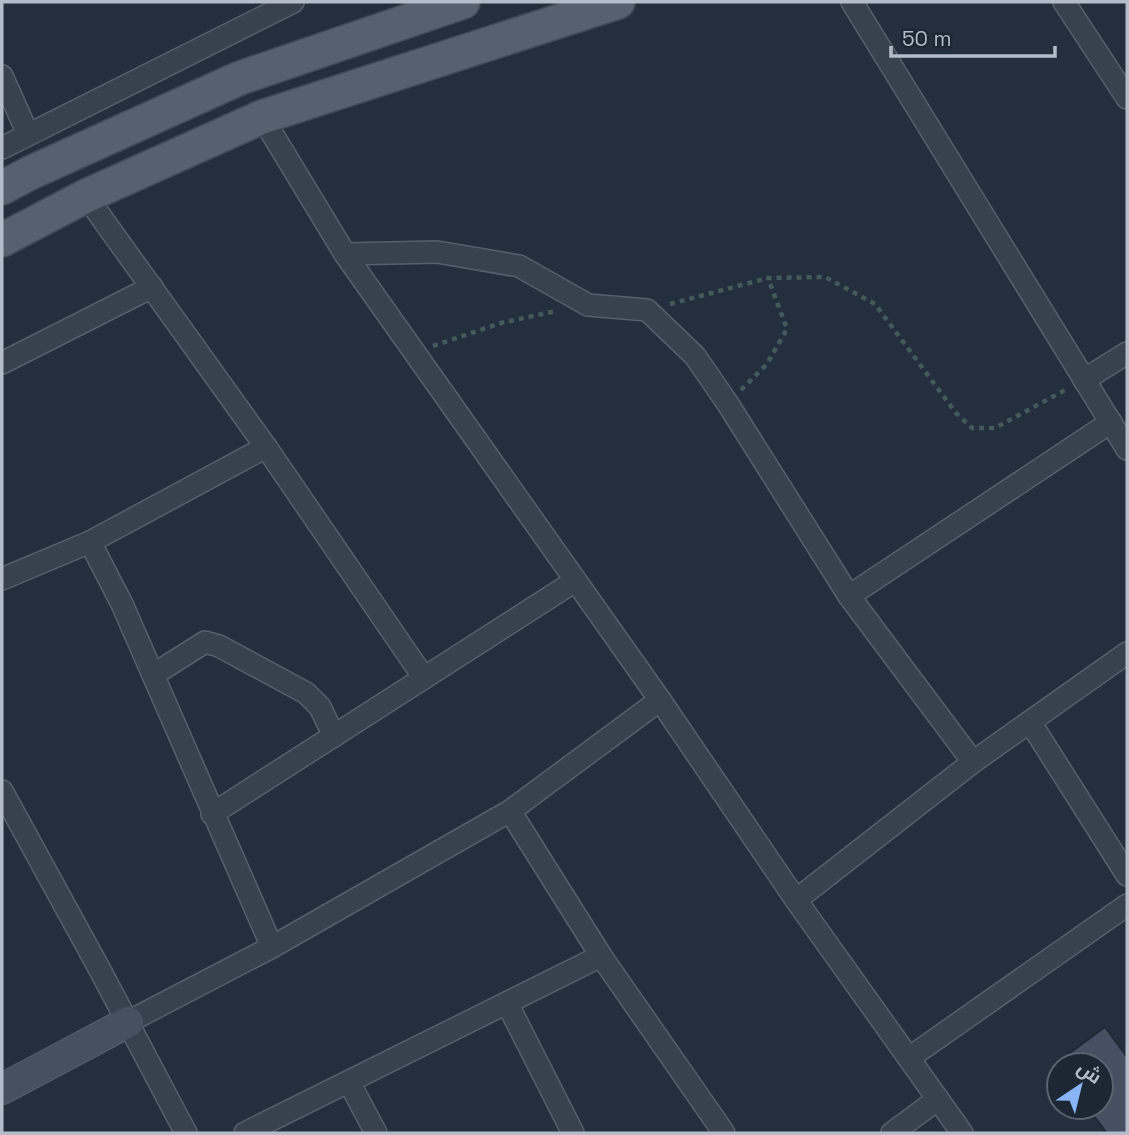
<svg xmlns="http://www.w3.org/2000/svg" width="1129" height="1135" viewBox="0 0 1129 1135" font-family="'Space Grotesk',Cairo,sans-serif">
  <rect width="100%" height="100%" fill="#242f3e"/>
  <!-- building -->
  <polygon fill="#455162" stroke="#1f2835" stroke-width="2" points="1105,1027 1127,1057 1127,1133 1107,1133 1087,1107 1101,1107 1101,1065 1059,1065 1059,1069 1055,1064"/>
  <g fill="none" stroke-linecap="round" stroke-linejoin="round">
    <defs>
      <g id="street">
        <polyline points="852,2 1127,449"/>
        <polyline points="1064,2 1127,98"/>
        <polyline points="2,76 28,134"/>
        <polyline points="262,117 345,254 660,700 796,900 962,1133"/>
        <polyline points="2,148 293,2"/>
        <polyline points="86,196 266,447 424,678"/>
        <polyline points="345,254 437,252 519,266 588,305 647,310 695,356 728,404 849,596 973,762"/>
        <polyline points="2,363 152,287"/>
        <polyline points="1084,380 1127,353"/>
        <polyline points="90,542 122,604 272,947"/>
        <polyline points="2,579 90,542 266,447"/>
        <polyline points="849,596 1111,422"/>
        <polyline points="153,675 205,642 219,646 306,693 320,707 334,736"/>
        <polyline points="1030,722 1127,875"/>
        <polyline points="2,791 100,970 186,1133"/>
        <polyline points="510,811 601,956 724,1133"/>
        <polyline points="212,814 575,581"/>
        <polyline points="796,900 973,762 1127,653"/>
        <polyline points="507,1003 573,1133"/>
        <polyline points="128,1022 272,947 510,811 660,700"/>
        <polyline points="909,1058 1127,905"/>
        <polyline points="349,1082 376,1133"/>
        <polyline points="245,1133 601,956"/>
        <polyline points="892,1133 938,1099"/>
      </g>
      <polyline id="secondary" points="2,1089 128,1022"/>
      <g id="primary">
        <polyline points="2,188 30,173 240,78 463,2"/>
        <polyline points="2,240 86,196 262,117 618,2"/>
      </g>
    </defs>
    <!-- street casing -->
    <use href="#street" stroke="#565f6c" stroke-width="24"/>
    <!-- secondary casing -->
    <use href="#secondary" stroke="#565f6c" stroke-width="32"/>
    <!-- primary casing -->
    <use href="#primary" stroke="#414a57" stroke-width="36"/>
    <!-- path -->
    <g stroke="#44595c" stroke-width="4.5" stroke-dasharray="5 5" stroke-linecap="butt">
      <polyline points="670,304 768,278 825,277 875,304 956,413 972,428 995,428 1067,389"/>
      <polyline points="433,346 501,323 556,311"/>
      <polyline points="741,390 767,364 787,329 768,278"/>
    </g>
    <!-- street -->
    <use href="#street" stroke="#38414e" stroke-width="21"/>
    <!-- secondary -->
    <use href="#secondary" stroke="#465061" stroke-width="30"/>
    <!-- primary -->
    <use href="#primary" stroke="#56606e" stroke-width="33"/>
  </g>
  <!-- border -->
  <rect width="1129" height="1135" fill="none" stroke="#b4bcc9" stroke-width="7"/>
  <!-- north arrow -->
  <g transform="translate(1080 1086) rotate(35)"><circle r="33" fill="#1d2633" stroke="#59626f" stroke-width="2"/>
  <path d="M0-5L12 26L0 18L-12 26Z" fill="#8ab4f8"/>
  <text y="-10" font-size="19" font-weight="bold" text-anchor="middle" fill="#b4bcc9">ش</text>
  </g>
  <!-- scale -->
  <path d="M891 46v10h164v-10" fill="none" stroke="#b4bcc9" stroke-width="3.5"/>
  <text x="902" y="46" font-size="21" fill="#b4bcc9" stroke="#1d2633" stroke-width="5" paint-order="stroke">50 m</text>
</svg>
